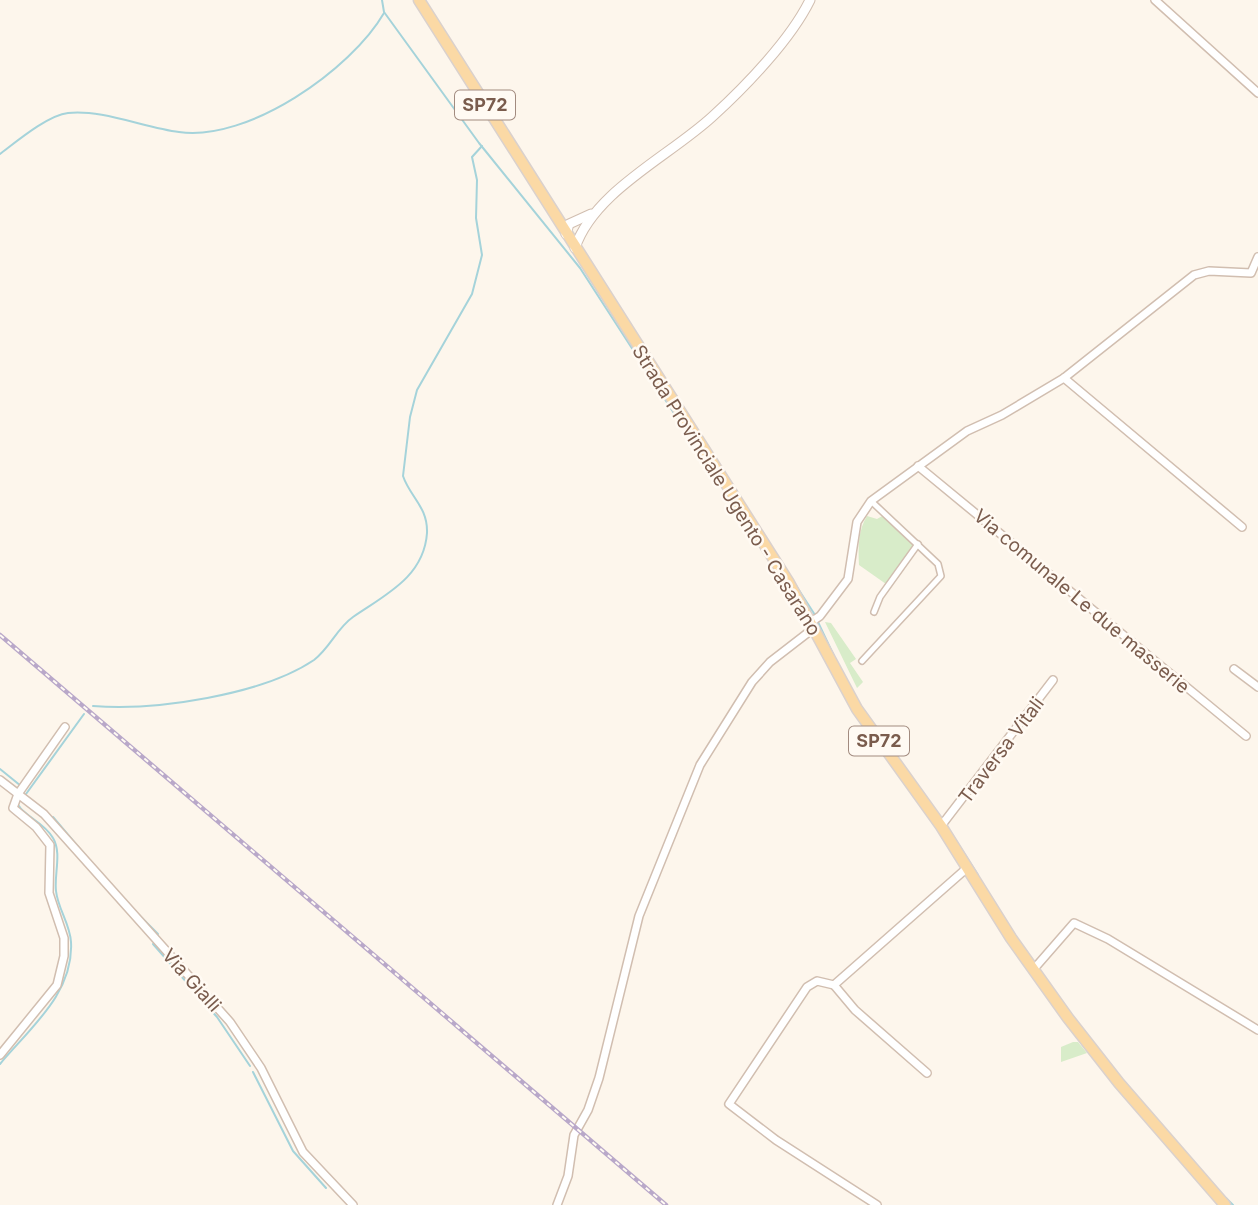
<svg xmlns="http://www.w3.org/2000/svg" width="1258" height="1205" viewBox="0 0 1258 1205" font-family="Inter,sans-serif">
  <rect width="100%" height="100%" fill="#fdf6ec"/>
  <!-- green -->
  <g fill="#d8ecc9">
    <path d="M884,515L913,545L886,584L859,565C858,548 858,530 867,516L877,519Z"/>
    <polygon points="825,622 831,623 856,659 850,663 863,682 857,688"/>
    <polygon points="1073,1042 1078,1042 1087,1053 1061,1062 1061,1047"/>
  </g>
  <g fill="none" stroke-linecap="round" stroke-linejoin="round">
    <!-- stream -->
    <g stroke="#a5d3da" stroke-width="2">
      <polyline points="382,0 384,12 479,143 580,268 690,438"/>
      <path d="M0,154C16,142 48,115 68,113C101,109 146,128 179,132C248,142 351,70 384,13"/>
      <polyline points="795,584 815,615"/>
      <polyline points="817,620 834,656"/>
      <path d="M93,706C155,711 262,695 314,660C330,648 337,628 353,617C385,595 424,577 427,533C428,507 410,497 403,476L410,417L417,390L472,294L482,255L476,218L477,180L472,157L482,146"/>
      <polyline points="0,769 21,786"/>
      <polyline points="26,794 84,714"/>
      <polyline points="53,817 86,856"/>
      <polyline points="951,833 978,875"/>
      <polyline points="139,915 158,934"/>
      <polyline points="153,944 217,1017 250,1066"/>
      <path d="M0,1064C30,1028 74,993 71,942C70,924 58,909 56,891C54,874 62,853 53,838C45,823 23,815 19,806"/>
      <polyline points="253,1072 293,1151 326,1188"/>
      <polyline points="1226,1198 1233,1205"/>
    </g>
    <defs>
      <g id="pedestrian">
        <polyline points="874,612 880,597 918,544"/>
        <polyline points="862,661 941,576 938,564 871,501"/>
      </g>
      <g id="minor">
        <polyline points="1155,0 1258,93"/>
        <polyline points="1064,378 1242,527"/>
        <polyline points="918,466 1246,736"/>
        <polyline points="811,622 820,616 848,579 857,522 871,501 967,431 1002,415 1064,378 1194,275 1209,271 1251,273 1258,257"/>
        <polyline points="1234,669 1258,687"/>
        <polyline points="0,780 44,814 230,1022 261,1068 303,1152 353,1205"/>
        <polyline points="941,826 1053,680"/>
        <polyline points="1033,970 1074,923 1108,939 1258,1030"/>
        <polyline points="834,985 855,1010 927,1073"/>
        <polyline points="0,1055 57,985 64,956 64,938 49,893 50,845 36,827 13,808 18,794 65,727"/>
        <polyline points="557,1205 568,1176 574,1135 588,1110 599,1078 639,916 700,765 752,682 770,662 814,628"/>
        <polyline points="877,1205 776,1140 729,1104 807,987 817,981 834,985 967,868"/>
      </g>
      <g id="tertiary">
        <polyline points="566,234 569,224 591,214"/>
        <path d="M575,248C594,191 670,156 713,116C746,86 791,39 810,0"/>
      </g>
      <polyline id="primary" points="419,0 789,583 857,709 941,826 1011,938 1068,1018 1119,1083 1225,1205"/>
    </defs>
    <!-- pedestrian casing -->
    <use href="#pedestrian" stroke="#d1beb0" stroke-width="8"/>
    <!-- minor casing -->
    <use href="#minor" stroke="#d1beb0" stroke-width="10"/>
    <!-- tertiary casing -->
    <use href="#tertiary" stroke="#d1beb0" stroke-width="11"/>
    <!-- primary casing -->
    <use href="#primary" stroke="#dad1cd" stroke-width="13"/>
    <!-- pedestrian -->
    <use href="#pedestrian" stroke="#fff" stroke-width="5"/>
    <!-- minor -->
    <use href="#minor" stroke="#fff" stroke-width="7"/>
    <!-- tertiary -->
    <use href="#tertiary" stroke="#fff" stroke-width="9"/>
    <!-- primary -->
    <use href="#primary" stroke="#fbd9a5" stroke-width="10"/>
    <defs>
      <polyline id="rail" points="0,635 666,1205"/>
    </defs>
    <!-- rail casing -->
    <use href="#rail" stroke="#b9a8c9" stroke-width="4.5"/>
    <!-- rail -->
    <use href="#rail" stroke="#fffaf3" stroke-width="2" stroke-dasharray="5" stroke-linecap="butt"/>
  </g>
  <g text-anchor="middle" stroke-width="5" stroke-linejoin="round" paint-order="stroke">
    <!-- shield labels -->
    <g fill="#fffaf3" stroke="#a28b7f" stroke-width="2">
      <rect x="455" y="90.5" width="60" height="29" rx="5"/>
      <rect x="849" y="726.5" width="60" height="29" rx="5"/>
    </g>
    <g font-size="18" font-weight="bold" fill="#7a5c4d">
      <text x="485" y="111">SP72</text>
      <text x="879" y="747">SP72</text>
    </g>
    <!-- street labels -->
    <g font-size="19" fill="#7a5c4d" stroke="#fffaf3">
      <text transform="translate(727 490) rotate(58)" y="7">Strada Provinciale Ugento - Casarano</text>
      <text transform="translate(1082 601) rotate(40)" y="7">Via comunale Le due masserie</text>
      <text transform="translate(1001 750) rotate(-53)" y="7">Traversa Vitali</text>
      <text transform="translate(192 980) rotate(48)" y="7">Via Gialli</text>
    </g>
  </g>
</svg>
